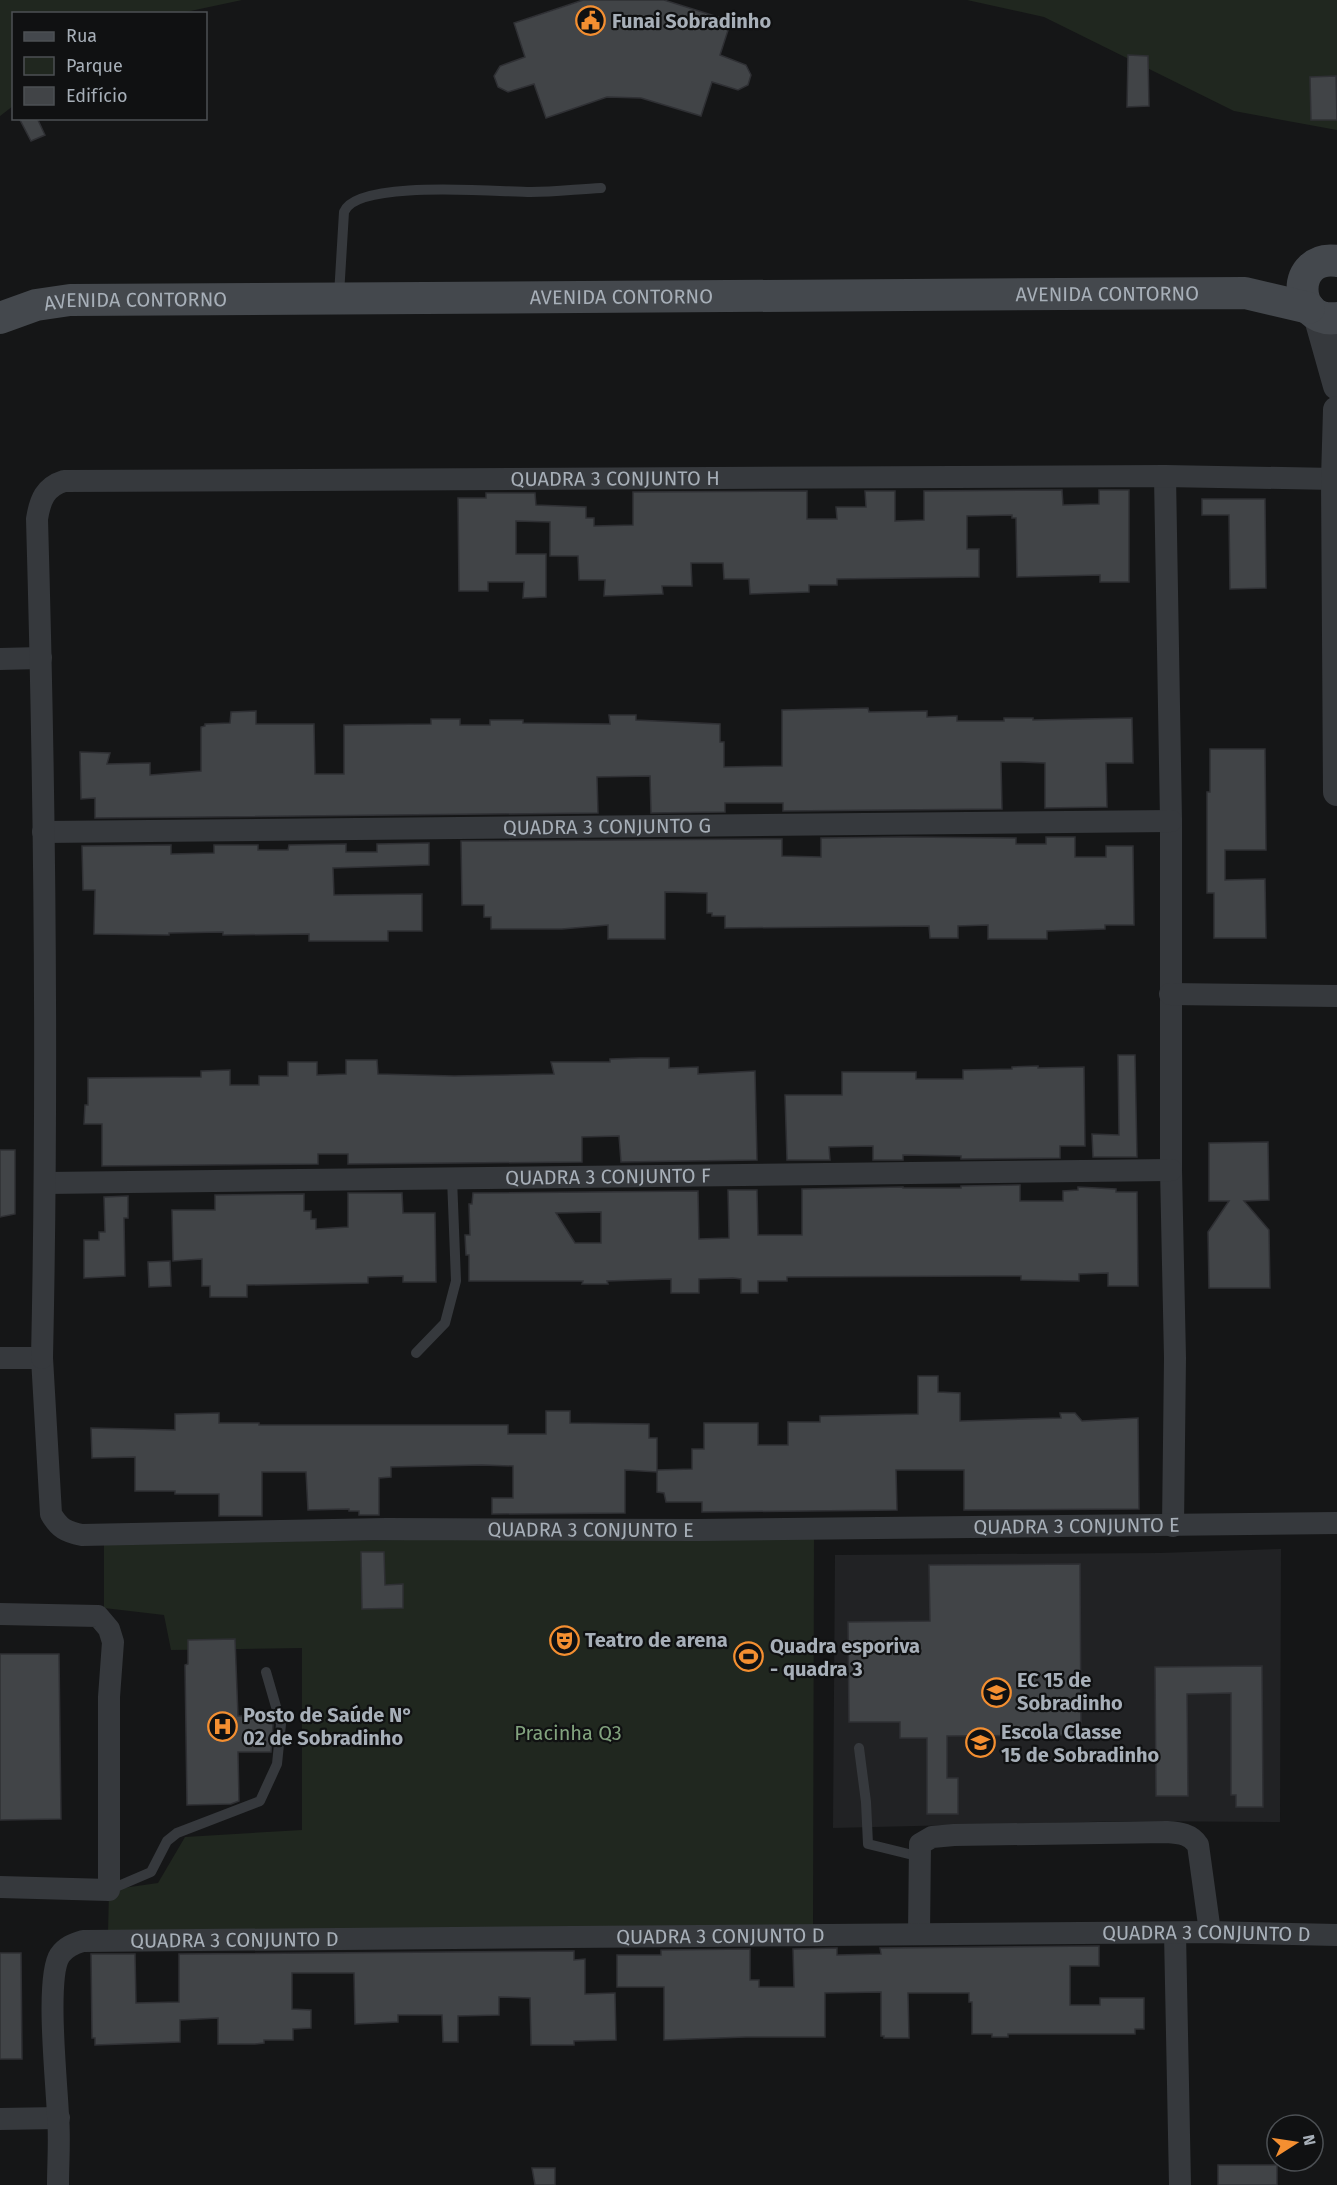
<svg xmlns="http://www.w3.org/2000/svg" width="1337" height="2185" viewBox="0 0 1337 2185" font-family="'Fira Sans',sans-serif">
  <rect width="100%" height="100%" fill="#151617"/>
  <!-- built -->
  <polygon fill="#212224" points="1281,1549 1280,1822 1128,1821 833,1828 835,1555 1160,1553"/>
  <!-- green -->
  <g fill="#20271f">
    <polygon points="0,0 242,0 181,13 14,14 13,106 0,116"/>
    <polygon points="967,0 1337,0 1337,130 1234,111 1044,17"/>
    <polygon points="814,1536 813,1926 108,1934 109,1890 158,1883 185,1837 302,1830 302,1648 171,1650 164,1615 104,1608 104,1543"/>
  </g>
  <!-- building -->
  <g fill="#414447" stroke="#2f3034" stroke-width="1.5" fill-rule="evenodd">
    <polygon points="583,0 664,0 731,21 720,55 746,65 751,75 748,85 738,90 712,82 701,116 641,98 607,97 546,118 534,84 508,92 498,87 494,76 500,66 525,57 514,23"/>
    <polygon points="1128,55 1148,56 1149,106 1127,107"/>
    <polygon points="1336,76 1337,120 1311,120 1310,77"/>
    <polygon points="19,118 37,118 45,135 31,141"/>
    <polygon points="1062,490 1063,505 1099,504 1099,490 1129,490 1129,582 1100,582 1100,575 1017,577 1016,518 1012,518 1012,515 967,516 967,549 979,549 979,577 837,579 837,585 809,585 809,592 750,594 749,579 724,579 723,563 691,563 692,586 662,586 663,594 604,596 605,580 579,580 578,556 550,556 550,522 516,521 516,554 546,554 546,597 523,598 524,582 488,582 488,591 459,591 458,498 486,498 486,493 535,493 536,505 586,507 586,518 594,518 594,526 633,525 633,492 807,491 807,519 837,519 836,507 866,507 865,491 895,491 895,521 924,520 924,491"/>
    <polygon points="1202,499 1265,499 1266,588 1230,589 1229,515 1202,515"/>
    <polygon points="868,708 869,712 927,711 927,717 957,716 957,721 1004,721 1004,718 1033,718 1033,720 1132,718 1133,763 1106,763 1107,807 1045,808 1045,763 1021,762 1001,762 1002,809 783,811 783,803 725,803 725,812 651,813 650,776 597,777 598,813 95,818 95,798 81,799 80,752 110,753 107,764 150,763 150,775 201,771 201,727 205,726 205,724 230,723 231,712 256,711 256,724 314,724 315,774 344,774 344,725 431,724 431,719 460,719 460,725 490,725 490,720 523,720 523,723 610,724 609,715 636,715 636,720 720,724 720,742 724,742 724,767 782,766 782,710"/>
    <polygon points="1210,749 1265,749 1266,850 1225,850 1225,880 1265,879 1266,938 1214,938 1214,893 1207,893 1207,792 1210,792"/>
    <polygon points="904,837 1016,838 1016,844 1046,844 1046,837 1075,837 1075,857 1106,857 1106,846 1133,846 1134,925 1105,925 1105,929 1047,931 1047,939 988,939 988,925 958,926 958,938 930,938 929,926 725,928 725,916 712,916 712,913 707,913 707,893 665,892 665,939 608,939 608,925 562,929 491,929 491,917 484,917 484,905 462,905 461,841 782,839 782,856 821,857 821,838"/>
    <polygon points="429,843 429,865 333,868 334,895 422,894 422,931 388,931 388,941 309,941 309,934 223,935 223,932 169,933 169,935 94,934 95,890 83,890 82,846 171,845 171,854 214,853 214,845 258,845 258,850 288,850 289,845 346,844 346,852 377,852 377,844"/>
    <polygon points="1118,1055 1135,1055 1137,1157 1093,1157 1092,1134 1119,1135"/>
    <polygon points="639,1058 669,1058 669,1068 698,1067 698,1074 755,1071 757,1160 621,1162 619,1136 582,1137 582,1162 348,1164 348,1154 318,1154 318,1164 102,1166 102,1124 84,1124 85,1105 88,1105 88,1078 201,1077 201,1071 230,1070 230,1085 259,1085 259,1076 288,1076 288,1062 317,1062 317,1075 346,1074 346,1060 377,1060 378,1074 454,1076 554,1074 551,1062 610,1062 610,1059"/>
    <polygon points="1038,1066 1038,1068 1084,1067 1085,1146 1060,1146 1060,1158 961,1159 961,1156 903,1155 903,1160 873,1160 873,1146 829,1147 830,1160 787,1160 785,1095 842,1095 842,1072 916,1072 916,1079 963,1079 963,1070 1012,1069 1012,1067"/>
    <polygon points="1268,1142 1269,1200 1244,1201 1269,1230 1270,1288 1209,1288 1208,1232 1229,1201 1209,1201 1209,1143"/>
    <polygon points="0,1150 15,1150 15,1214 0,1217"/>
    <path d="M1020,1185V1201H1063V1191L1078,1190V1187L1116,1189V1192H1137L1138,1286H1108V1273L1079,1274V1281L1021,1280V1276H996L787,1277V1281H758V1293H741V1279L733,1278L699,1279V1293H671V1279L607,1281L608,1284H582L583,1281H469V1255H466L465,1235H470L469,1204H472L473,1193L698,1191L699,1239L729,1238L728,1190H757L758,1235H802V1189L903,1187V1188H961V1186ZM601,1212V1243H575L556,1213Z"/>
    <polygon points="348,1193 402,1193 403,1213 435,1213 436,1282 403,1282 403,1276 368,1277 368,1283 247,1285 247,1297 210,1297 210,1286 202,1286 202,1259 173,1261 172,1210 215,1210 215,1195 304,1194 304,1211 311,1211 311,1219 316,1219 316,1229 348,1227"/>
    <polygon points="128,1196 128,1218 124,1218 125,1276 84,1278 84,1240 99,1240 99,1232 105,1232 104,1197"/>
    <polygon points="170,1261 171,1286 149,1287 148,1262"/>
    <polygon points="918,1376 938,1376 938,1392 960,1393 960,1421 1061,1418 1060,1413 1075,1413 1082,1421 1138,1418 1139,1509 964,1510 964,1470 896,1470 897,1510 702,1512 702,1502 666,1502 664,1493 657,1492 657,1470 692,1469 692,1449 704,1449 704,1423 758,1423 758,1445 788,1445 788,1422 820,1422 820,1416 918,1414"/>
    <polygon points="546,1411 570,1411 570,1423 649,1424 649,1438 657,1438 657,1472 625,1470 625,1513 492,1514 492,1498 513,1498 513,1466 482,1465 391,1467 391,1477 379,1478 379,1515 359,1515 359,1511 349,1511 349,1509 308,1510 306,1472 262,1472 262,1516 219,1516 219,1494 175,1494 175,1491 135,1491 135,1457 92,1458 91,1428 175,1430 175,1414 219,1413 219,1423 259,1423 259,1425 508,1425 508,1434 546,1434"/>
    <polygon points="361,1552 384,1552 385,1585 403,1584 403,1608 362,1609"/>
    <polygon points="1080,1564 1081,1735 947,1736 947,1778 958,1778 958,1814 927,1814 927,1738 900,1738 900,1722 849,1722 848,1622 930,1621 929,1565"/>
    <polygon points="235,1639 238,1716 271,1715 273,1725 271,1752 238,1752 239,1801 231,1804 187,1805 185,1665 188,1664 188,1640"/>
    <polygon points="0,1654 59,1654 61,1819 0,1820"/>
    <polygon points="1262,1666 1263,1807 1236,1807 1236,1795 1231,1795 1231,1693 1187,1694 1188,1796 1156,1796 1155,1667"/>
    <polygon points="1099,1946 1099,1966 1070,1966 1070,2005 1100,2005 1100,1998 1144,1998 1144,2029 1135,2029 1135,2034 1008,2034 1008,2037 992,2037 992,2034 972,2034 972,2002 969,2002 969,1993 908,1993 909,2038 884,2038 884,2036 881,2036 881,1992 825,1993 825,2037 746,2037 664,2040 664,1987 617,1987 617,1955 661,1955 661,1950 750,1949 750,1980 759,1980 759,1987 794,1987 793,1949 837,1948 837,1955 881,1954 880,1948"/>
    <polygon points="574,1951 574,1960 585,1959 585,1994 615,1993 616,2040 574,2041 574,2045 531,2045 530,1998 499,1997 499,2015 458,2016 458,2042 443,2042 442,2015 398,2015 398,2022 355,2024 354,1973 292,1973 292,2009 311,2010 311,2028 293,2029 293,2040 264,2040 264,2043 255,2044 218,2044 218,2018 180,2020 180,2042 95,2045 95,2038 92,2038 91,1954 135,1954 136,2003 179,2002 179,1954"/>
    <polygon points="0,1953 21,1953 22,2059 0,2059"/>
    <rect x="1218" y="2165" width="59" height="20"/>
    <polygon points="532,2168 555,2168 555,2185 535,2185"/>
  </g>
  <g fill="none" stroke-linecap="round" stroke-linejoin="round">
    <!-- service -->
    <g stroke="#36393d" stroke-width="10">
      <path d="M339,295L344,212C356,179 498,192 531,192C555,192 578,189 601,188"/>
      <polyline points="416,1353 445,1323 456,1281 452,1178"/>
      <polyline points="859,1748 866,1802 868,1844 921,1857"/>
      <polyline points="109,1890 151,1872 167,1841 177,1833 260,1801 277,1764 281,1724 266,1672"/>
    </g>
    <!-- minor -->
    <g stroke="#36393d" stroke-width="22">
      <polyline points="1165,476 1171,821 1171,1170 1175,1358 1173,1526"/>
      <polyline points="0,659 41,658"/>
      <path id="s1" d="M43,832L1171,821"/>
      <polyline points="1170,994 1337,996"/>
      <path id="s2" d="M46,1183L1171,1170"/>
      <path id="s3" d="M0,1358H42L51,1514C59,1528 66,1532 82,1535L386,1529L697,1530L1337,1523"/>
      <path id="s4" d="M42,1358C48,1079 45,798 37,519C40,500 45,487 64,481L1165,476L1335,479"/>
      <polyline points="0,1614 98,1616 109,1629 113,1642 109,1697 109,1890 0,1887"/>
      <polyline points="1175,1933 1180,2185"/>
      <path d="M919,1934L920,1844L932,1837L954,1835L1167,1832C1180,1833 1191,1834 1198,1845L1210,1932"/>
      <polyline points="0,2119 59,2118"/>
      <path id="s5" d="M58,2185C58,2162 60,2139 58,2116C57,2085 45,1977 60,1955C66,1947 73,1944 83,1941L1210,1932L1337,1935"/>
    </g>
    <!-- tertiary -->
    <g stroke="#36393d" stroke-width="28">
      <polyline points="1317,315 1337,386"/>
      <polyline points="1337,410 1335,479 1337,792"/>
    </g>
    <!-- secondary -->
    <g stroke="#44484d" stroke-width="32">
      <path d="M1337,261C1291,254 1291,324 1337,318"/>
      <path id="s6" d="M0,318L36,305L70,300L1245,293L1309,308"/>
    </g>
  </g>
  <!-- icons -->
  <defs>
    <symbol id="civic-ring" viewBox="-11 -11 22 22"><circle r="9.5" fill="#101112" stroke="#f48f31" stroke-width="1.5"/><path d="M-.6-6.5H3V-4.5H.6V-3L4-1V1h2V6H-6V1h2V-1L-.6-3ZM-1.2 2.5V6h2.4V2.5Z" fill="#f48f31"/></symbol>
    <symbol id="theatre-ring" viewBox="-11 -11 22 22"><circle r="9.5" fill="#101112" stroke="#f48f31" stroke-width="1.5"/><path d="M-5-5.5Q0-4 5-5.5V0Q5 5 0 6Q-5 5-5 0ZM-3.3-2.5H-1v1.5H-3.3ZM1-2.5H3.3v1.5H1ZM-2.8 1Q0 5.5 2.8 1Z" fill="#f48f31"/></symbol>
    <symbol id="stadium-ring" viewBox="-11 -11 22 22"><circle r="9.5" fill="#101112" stroke="#f48f31" stroke-width="1.5"/><path d="M0-5a6.5 5 0 1 0 0 10a6.5 5 0 1 0 0-10ZM-3.5-1.8h7v3.6h-7Z" fill="#f48f31"/></symbol>
    <symbol id="school-ring" viewBox="-11 -11 22 22"><circle r="9.5" fill="#101112" stroke="#f48f31" stroke-width="1.5"/><path d="M0-5L7-2L0 1L-7-2ZM-4 1L0 2.5L4 1V4Q0 6-4 4Z" fill="#f48f31"/></symbol>
    <symbol id="hospital-ring" viewBox="-11 -11 22 22"><circle r="9.5" fill="#101112" stroke="#f48f31" stroke-width="1.5"/><path d="M-5-5h3v3.5h4V-5h3V5h-3V1.5h-4V5h-3Z" fill="#f48f31"/></symbol>
  </defs>
  <g fill-rule="evenodd">
    <use href="#civic-ring" x="574" y="4" width="33" height="33"/>
    <use href="#theatre-ring" x="548" y="1624" width="33" height="33"/>
    <use href="#stadium-ring" x="732" y="1640" width="33" height="33"/>
    <use href="#school-ring" x="980" y="1676" width="33" height="33"/>
    <use href="#hospital-ring" x="206" y="1710" width="33" height="33"/>
    <use href="#school-ring" x="964" y="1726" width="33" height="33"/>
  </g>
  <g text-anchor="middle" stroke-width="4.5" stroke-linejoin="round" paint-order="stroke">
    <!-- poi labels -->
    <g font-size="20" font-weight="bold" fill="#a7afb8" stroke="#101112" text-anchor="start">
      <text x="612" y="28">Funai Sobradinho</text>
      <text x="585" y="1647">Teatro de arena</text>
      <text x="770" y="1653">Quadra esporiva<tspan x="770" dy="23">- quadra 3</tspan></text>
      <text x="1017" y="1687">EC 15 de<tspan x="1017" dy="23">Sobradinho</tspan></text>
      <text x="243" y="1722">Posto de Saúde N°<tspan x="243" dy="23">02 de Sobradinho</tspan></text>
      <text x="1001" y="1739">Escola Classe<tspan x="1001" dy="23">15 de Sobradinho</tspan></text>
    </g>
    <!-- street labels -->
    <g font-size="20" fill="#a7afb8" stroke="#101112">
      <text dy="7" stroke="none"><textPath href="#s6" startOffset="1110">AVENIDA CONTORNO</textPath></text>
      <text dy="7" stroke="none"><textPath href="#s6" startOffset="624">AVENIDA CONTORNO</textPath></text>
      <text dy="7" stroke="none"><textPath href="#s6" startOffset="138">AVENIDA CONTORNO</textPath></text>
      <text dy="7" stroke="none"><textPath href="#s4" startOffset="1440">QUADRA 3 CONJUNTO H</textPath></text>
      <text dy="7" stroke="none"><textPath href="#s1" startOffset="564">QUADRA 3 CONJUNTO G</textPath></text>
      <text dy="7" stroke="none"><textPath href="#s2" startOffset="562">QUADRA 3 CONJUNTO F</textPath></text>
      <text dy="7" stroke="none"><textPath href="#s3" startOffset="1232">QUADRA 3 CONJUNTO E</textPath></text>
      <text dy="7" stroke="none"><textPath href="#s3" startOffset="746">QUADRA 3 CONJUNTO E</textPath></text>
      <text dy="7" stroke="none"><textPath href="#s5" startOffset="1382">QUADRA 3 CONJUNTO D</textPath></text>
      <text dy="7" stroke="none"><textPath href="#s5" startOffset="896">QUADRA 3 CONJUNTO D</textPath></text>
      <text dy="7" stroke="none"><textPath href="#s5" startOffset="410">QUADRA 3 CONJUNTO D</textPath></text>
    </g>
    <!-- park labels -->
    <g font-size="20" fill="#82a37e" stroke="#101112">
      <text x="568" y="1740">Pracinha Q3</text>
    </g>
  </g>
  <!-- legend -->
  <rect x="12" y="12" width="195" height="108" fill="#101112" stroke="#4c5054" stroke-width="1.5"/>
  <rect x="24" y="32" width="30" height="9" fill="#44484d" stroke="#4c5054" stroke-width="1.5"/>
  <text x="66" y="42" font-size="18" fill="#a7afb8">Rua</text>
  <rect x="24" y="57" width="30" height="18" fill="#20271f" stroke="#4c5054" stroke-width="1.5"/>
  <text x="66" y="72" font-size="18" fill="#a7afb8">Parque</text>
  <rect x="24" y="87" width="30" height="18" fill="#414447" stroke="#4c5054" stroke-width="1.5"/>
  <text x="66" y="102" font-size="18" fill="#a7afb8">Edifício</text>
  <!-- north arrow -->
  <g transform="translate(1295 2143) rotate(78)"><circle r="28" fill="#101112" stroke="#4c5054" stroke-width="1.5"/>
  <path d="M0-4.5L10 22L0 15L-10 22Z" fill="#f48f31"/>
  <text y="-9" font-size="16" font-weight="bold" text-anchor="middle" fill="#a7afb8">N</text>
  </g>
</svg>
